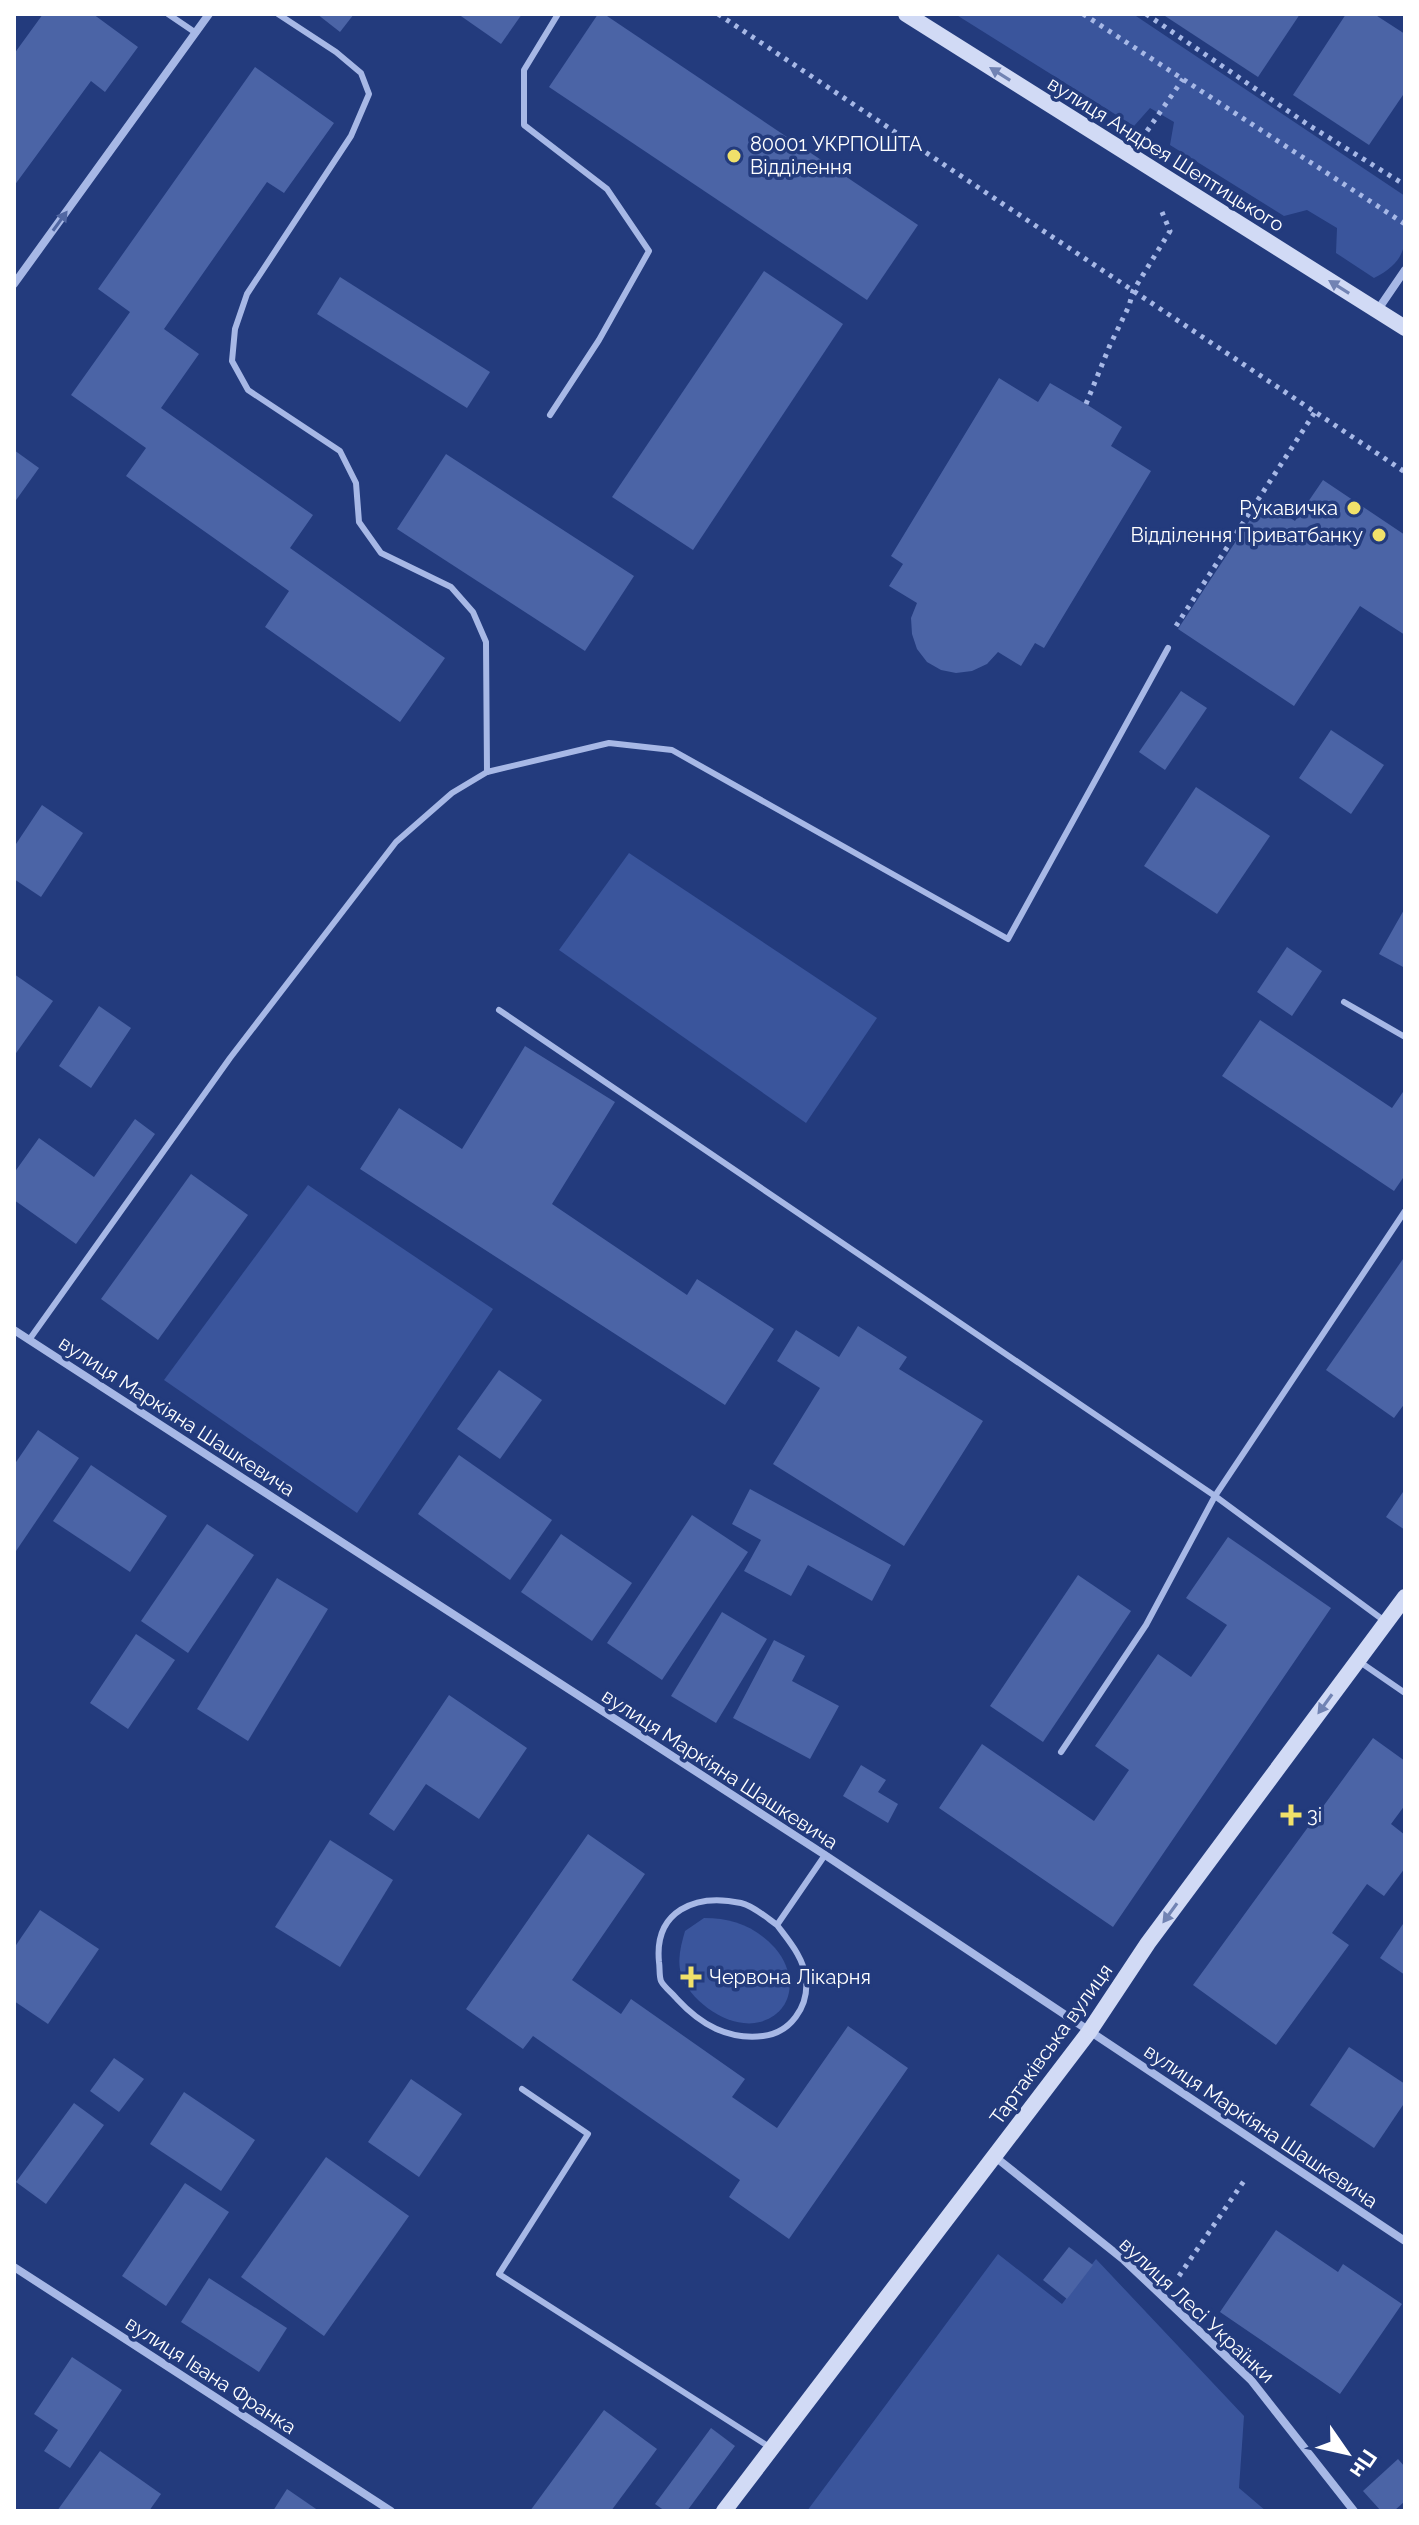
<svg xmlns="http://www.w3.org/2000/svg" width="1419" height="2525" viewBox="0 0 1419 2525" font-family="Raleway,sans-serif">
  <rect width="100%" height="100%" fill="#233b7d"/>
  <!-- green -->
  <g fill="#3a559c">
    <path d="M955,14H1133L1405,196C1405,235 1414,258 1374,278L1336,253L1337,228L1307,210L1284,216L1170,145L1174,122L1150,108L1134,126Z"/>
    <polygon points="629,853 877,1018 806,1123 559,950"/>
    <polygon points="308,1185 493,1309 357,1513 164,1380"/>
    <path d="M704,1918C732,1918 755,1926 775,1948C797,1973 796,2012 760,2022C730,2030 690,2002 681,1974C677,1959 681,1945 685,1931Z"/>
    <polygon points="998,2254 1062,2304 1096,2259 1244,2416 1239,2488 1266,2511 807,2511"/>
  </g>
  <!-- building -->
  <g fill="#4b64a6">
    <polygon points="43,14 93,14 138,47 105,92 91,81 14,186 14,54"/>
    <polygon points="317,14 354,14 340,32"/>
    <polygon points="458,14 522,14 501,44"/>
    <polygon points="598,14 604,14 918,225 867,300 549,87"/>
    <polygon points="1162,14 1300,14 1258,77"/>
    <polygon points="1346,14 1374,14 1405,34 1405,92 1369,145 1293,95"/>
    <polygon points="255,67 334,123 284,193 267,182 164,329 199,354 161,408 313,515 290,548 445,658 400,722 265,627 289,591 126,476 146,448 71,395 130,312 98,289"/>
    <polygon points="764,271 843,324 693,550 612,497"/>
    <polygon points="340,277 490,372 467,408 317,314"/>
    <polygon points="999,378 1038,402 1050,383 1086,404 1122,427 1111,446 1151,471 1044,648 1035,643 1021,666 998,652 987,664 972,671 956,673 941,670 927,662 917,649 912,634 911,618 917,603 889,586 903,564 891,556"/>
    <polygon points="14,450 39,468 14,503"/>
    <polygon points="446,454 634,576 585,651 397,529"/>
    <polygon points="1323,480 1405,535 1405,635 1360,606 1294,706 1178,629 1263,500 1295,521"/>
    <polygon points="1181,691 1207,708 1165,770 1139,752"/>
    <polygon points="1331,730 1384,765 1351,814 1299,778"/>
    <polygon points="1196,787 1270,836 1217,914 1144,866"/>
    <polygon points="42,805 83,833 41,897 14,879 14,847"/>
    <polygon points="1405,908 1405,968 1379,954"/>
    <polygon points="1287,947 1322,971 1292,1016 1257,992"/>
    <polygon points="14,974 53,1001 14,1056"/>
    <polygon points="99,1006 131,1028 91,1088 59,1066"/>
    <polygon points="1260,1020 1392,1108 1405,1089 1405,1175 1394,1191 1222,1076"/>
    <polygon points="525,1046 615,1102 552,1204 687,1295 697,1279 774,1329 725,1405 360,1169 399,1108 462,1149"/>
    <polygon points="135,1119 155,1134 76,1244 14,1200 14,1173 39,1138 94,1177"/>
    <polygon points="191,1174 248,1215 158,1340 101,1299"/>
    <polygon points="1403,1259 1405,1260 1405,1403 1394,1418 1326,1370"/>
    <polygon points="858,1326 907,1357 899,1369 983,1421 904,1546 773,1464 820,1388 777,1361 796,1330 839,1357"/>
    <polygon points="499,1370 542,1400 500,1459 457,1429"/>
    <polygon points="38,1430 79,1458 14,1554 14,1465"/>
    <polygon points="459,1455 552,1520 510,1580 418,1514"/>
    <polygon points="91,1465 167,1516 130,1572 53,1521"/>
    <polygon points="750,1489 891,1565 872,1601 808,1565 791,1596 744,1571 761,1540 732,1524"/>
    <polygon points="1405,1489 1405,1530 1386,1517"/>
    <polygon points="692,1515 748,1552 662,1680 607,1643"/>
    <polygon points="207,1524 254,1555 188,1653 141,1621"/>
    <polygon points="561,1534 632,1583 592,1641 521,1592"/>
    <polygon points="1228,1537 1331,1608 1113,1927 939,1808 982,1744 1094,1821 1129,1770 1095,1746 1158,1654 1191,1677 1227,1625 1186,1598"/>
    <polygon points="1078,1575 1131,1611 1043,1742 990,1706"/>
    <polygon points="277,1578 328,1609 248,1741 197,1709"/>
    <polygon points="722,1612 767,1639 716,1723 671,1696"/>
    <polygon points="136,1634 175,1660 128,1729 90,1703"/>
    <polygon points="774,1640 805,1656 792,1681 839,1706 810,1759 733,1718"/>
    <polygon points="449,1695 527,1748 479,1819 426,1784 394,1831 369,1814"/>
    <polygon points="1373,1738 1405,1761 1405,1805 1391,1824 1405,1835 1405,1868 1384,1896 1367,1884 1332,1933 1349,1945 1276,2045 1193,1985"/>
    <polygon points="861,1765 886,1780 878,1792 898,1804 888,1823 843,1796"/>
    <polygon points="588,1834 645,1874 572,1980 621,2014 631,1999 745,2079 732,2097 777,2128 848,2026 908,2068 789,2239 729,2197 740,2180 533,2036 523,2049 466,2009"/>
    <polygon points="330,1840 393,1880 340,1967 275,1927"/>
    <polygon points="40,1910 99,1949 48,2024 14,2001 14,1948"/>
    <polygon points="1405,1921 1405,1975 1380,1958"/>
    <polygon points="1349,2047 1405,2084 1405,2102 1374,2148 1310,2105"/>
    <polygon points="114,2058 144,2079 119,2112 90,2091"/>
    <polygon points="411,2079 462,2114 419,2177 368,2142"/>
    <polygon points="184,2092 255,2140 221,2191 150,2144"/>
    <polygon points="74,2103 104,2125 46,2204 16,2182"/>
    <polygon points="326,2157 409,2216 324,2336 241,2277"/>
    <polygon points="185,2183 229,2212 166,2306 122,2276"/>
    <polygon points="1276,2230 1338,2272 1343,2264 1402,2304 1340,2394 1220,2312"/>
    <polygon points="1069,2247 1093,2265 1067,2299 1043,2280"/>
    <polygon points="209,2278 287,2328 259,2372 181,2322"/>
    <polygon points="72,2357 122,2390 70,2468 44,2451 58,2430 34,2414"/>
    <polygon points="604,2410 657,2449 611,2511 530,2511"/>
    <polygon points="711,2428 735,2446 687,2511 665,2511 655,2504"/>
    <polygon points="100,2451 161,2494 149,2511 57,2511"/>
    <polygon points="1398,2459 1405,2467 1405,2501 1394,2511 1381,2511 1363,2491"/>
    <polygon points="287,2489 319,2511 273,2511"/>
  </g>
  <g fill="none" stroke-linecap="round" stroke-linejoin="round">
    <!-- path -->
    <g stroke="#a7b8e6" stroke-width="5" stroke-dasharray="4 6" stroke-linecap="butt">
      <polyline points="718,14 1405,472"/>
      <polyline points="1083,14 1405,224"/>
      <polyline points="1146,14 1307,124 1405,185"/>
      <polyline points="1147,131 1183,79"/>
      <polyline points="1086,404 1110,345 1129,306 1133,291 1170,231 1162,212"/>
      <polyline points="1176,626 1315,412"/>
      <polyline points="1179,2276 1246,2178"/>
    </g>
    <!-- lane -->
    <g stroke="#a7b8e6" stroke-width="6">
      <polyline points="168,14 196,33"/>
      <polyline points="278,14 336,52 361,73 369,94 351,136 247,294 235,329 232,361 248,390 340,451 356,483 359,522 381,553 451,587 473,612 486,642 487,772"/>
      <polyline points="550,415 599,340 649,251 607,189 524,125 524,70 558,14"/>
      <polyline points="1344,1002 1405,1037"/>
      <polyline points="499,1010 1215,1496 1386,1622"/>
      <polyline points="29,1340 230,1058 396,842 452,793 487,772 609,743 672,750 1008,939 1168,648"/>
      <polyline points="1360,1662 1405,1693"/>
      <polyline points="1061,1752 1146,1625 1215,1496 1405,1211"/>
      <path d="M777,1925C767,1918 754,1906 741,1903C695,1893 654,1911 659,1962C660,1968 659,1976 661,1981C664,1987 673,1994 677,1999C701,2025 728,2040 763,2036C790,2033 809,2007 806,1979C804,1958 789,1941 777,1925L825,1855"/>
      <polyline points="522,2089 588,2134 499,2274 771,2448"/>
    </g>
    <!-- street -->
    <g stroke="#a7b8e6" stroke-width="8">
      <polyline points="14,284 209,14"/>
      <polyline points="1377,311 1405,270"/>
      <polyline points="14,1330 825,1855 1405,2241"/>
      <polyline points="994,2156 1124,2260 1251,2380 1354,2511"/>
      <polyline points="14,2267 391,2511"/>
    </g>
    <!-- secondary -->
    <g stroke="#d1daf5" stroke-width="16">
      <polyline points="906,14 1405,328"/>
      <polyline points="724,2511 1089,2032 1148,1943 1405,1597"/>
    </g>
  </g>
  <!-- one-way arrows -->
  <defs><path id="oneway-solid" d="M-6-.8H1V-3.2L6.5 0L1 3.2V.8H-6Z" transform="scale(2)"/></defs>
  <g fill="#7183b3">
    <use href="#oneway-solid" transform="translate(1000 74) rotate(-148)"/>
    <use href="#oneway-solid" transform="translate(1339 287) rotate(-148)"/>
    <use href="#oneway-solid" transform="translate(1325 1704) rotate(126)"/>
    <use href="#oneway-solid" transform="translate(1170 1913) rotate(126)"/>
  </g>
  <use fill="#5167a2" href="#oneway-solid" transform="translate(60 221) rotate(-54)"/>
  <!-- markers -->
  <g fill="#f1e16a" stroke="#233b7d" stroke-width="3">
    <circle cx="734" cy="156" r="8"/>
    <circle cx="1354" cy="508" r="8"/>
    <circle cx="1379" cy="535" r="8"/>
    <path d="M1287 1803h8v8h8v8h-8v8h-8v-8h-8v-8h8z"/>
    <path d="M687 1965h8v8h8v8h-8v8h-8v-8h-8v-8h8z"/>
  </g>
  <g text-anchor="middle" stroke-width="7" stroke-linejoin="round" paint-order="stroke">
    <!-- poi labels -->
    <g font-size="20" fill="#fff" stroke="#233b7d" text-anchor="start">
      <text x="750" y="151">80001 УКРПОШТА<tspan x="750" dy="23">Відділення</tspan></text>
      <text x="1338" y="515" text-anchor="end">Рукавичка</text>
      <text x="1363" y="542" text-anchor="end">Відділення Приватбанку</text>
      <text x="1307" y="1822">3і</text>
      <text x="709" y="1984">Червона Лікарня</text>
    </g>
    <!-- street labels -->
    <g font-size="20" fill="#fff" stroke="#233b7d">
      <text transform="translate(1166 154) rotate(32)" y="7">вулиця Андрея Шептицького</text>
      <text transform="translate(177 1416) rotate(33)" y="7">вулиця Маркіяна Шашкевича</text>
      <text transform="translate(720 1769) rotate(33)" y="7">вулиця Маркіяна Шашкевича</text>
      <text transform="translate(1051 2044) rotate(-54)" y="7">Тартаківська вулиця</text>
      <text transform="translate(1261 2126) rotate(34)" y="7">вулиця Маркіяна Шашкевича</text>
      <text transform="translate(1197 2310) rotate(43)" y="7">вулиця Лесі Українки</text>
      <text transform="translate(211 2375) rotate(33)" y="7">вулиця Івана Франка</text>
    </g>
  </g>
  <!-- border -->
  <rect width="1419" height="2525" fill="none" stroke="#ffffff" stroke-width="32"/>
  <!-- north arrow -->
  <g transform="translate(1347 2453) rotate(124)" stroke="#233b7d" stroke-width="6" paint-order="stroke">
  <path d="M0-6L14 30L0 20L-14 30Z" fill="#ffffff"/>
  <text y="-12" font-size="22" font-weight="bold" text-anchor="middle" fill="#ffffff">Пн</text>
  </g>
</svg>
